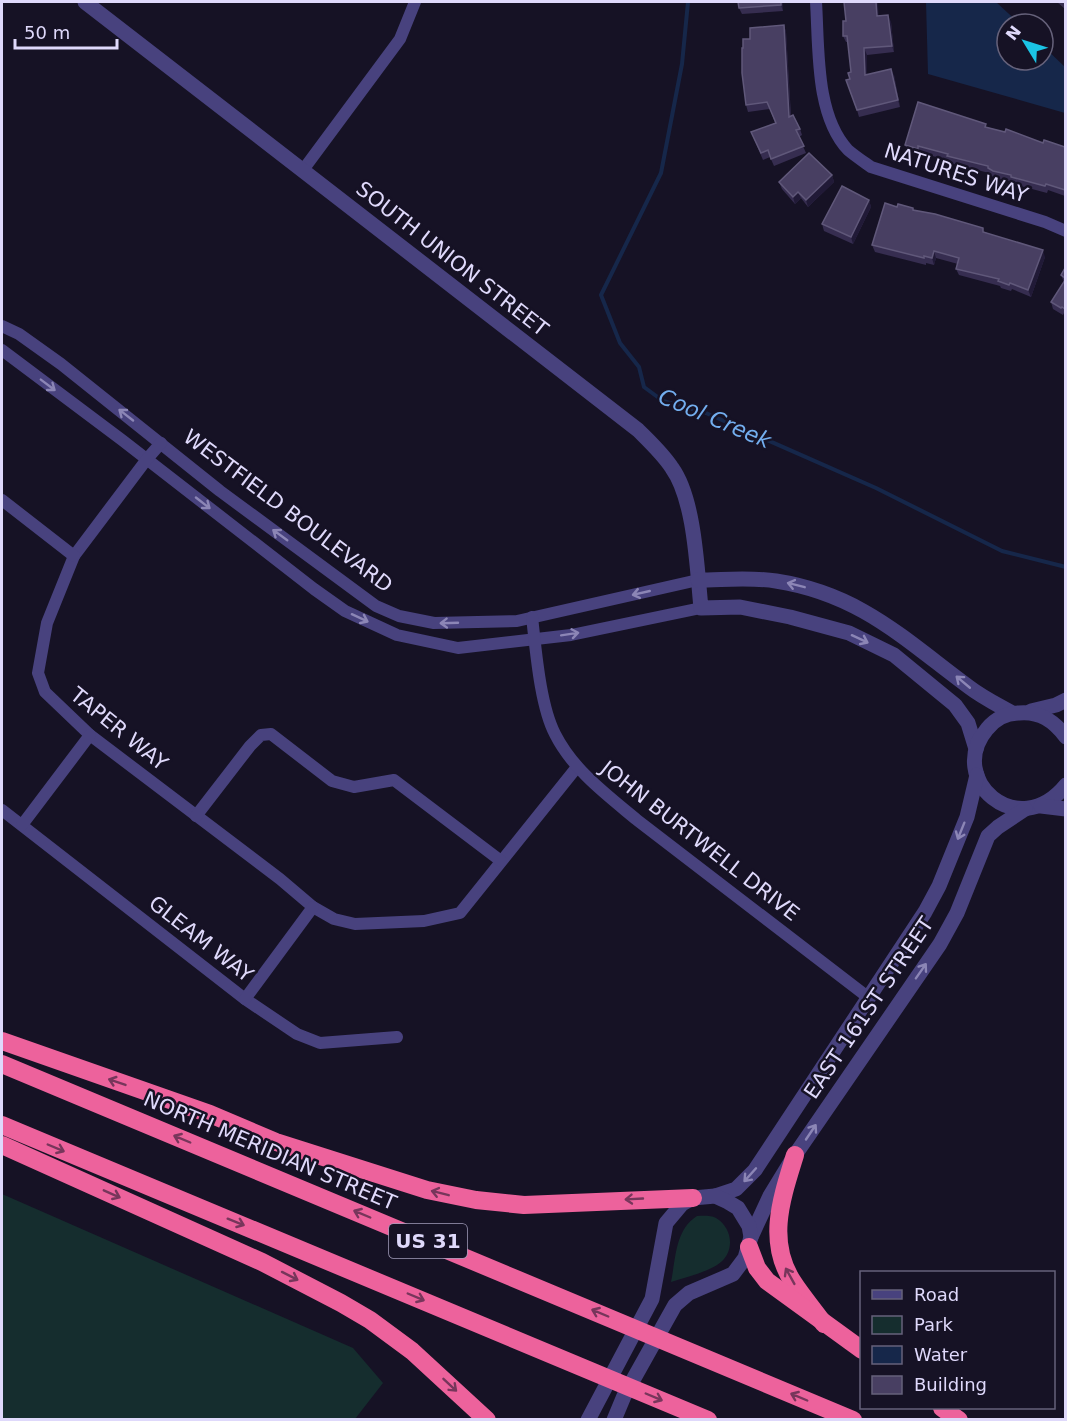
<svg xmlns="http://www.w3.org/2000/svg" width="1067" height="1421" viewBox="0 0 1067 1421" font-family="'DejaVu Sans',sans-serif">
  <rect width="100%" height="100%" fill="#161225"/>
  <!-- green -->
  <g fill="#152d2e">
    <polygon points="2,1194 353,1348 383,1383 355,1419 2,1419"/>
    <path d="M697,1216C703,1216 710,1215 716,1218C734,1229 735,1254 717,1265C704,1273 686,1277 671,1282C676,1258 675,1230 697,1216Z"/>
  </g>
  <!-- water -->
  <polygon fill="#16274a" points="926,2 996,2 1020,24 1007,24 1007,60 1043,60 1043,46 1065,67 1065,113 928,74"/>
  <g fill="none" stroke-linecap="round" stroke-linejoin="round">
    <!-- stream -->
    <polyline stroke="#16274a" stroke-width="4" points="688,2 682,64 661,173 601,295 620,343 639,367 644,387 663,401 706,413 876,488 1002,551 1066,567"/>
    <!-- minor -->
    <g stroke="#48427e" stroke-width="12">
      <path d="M816,2C819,47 815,115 848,150C855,156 864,162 871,167L1045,222L1066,231"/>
      <polyline points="303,170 400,39 415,2"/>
      <polyline points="2,326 19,334 61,364 220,491 376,606 399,616 434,623 517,621 698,580"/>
      <polyline points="2,350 122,440 314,589 345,611 397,635 458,648 571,635 701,608"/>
      <polyline points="161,443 147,459 74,556 47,623 38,673 45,692 90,735 280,879 313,907 334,919 355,924 424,921 460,913 577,767"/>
      <polyline points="2,500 74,556"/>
      <path d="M532,617C536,651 540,705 555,734C573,770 607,795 637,820L869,998"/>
      <polyline points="2,810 245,999 297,1034 320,1043 397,1037"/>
      <polyline points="196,816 250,746 261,735 271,734 332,781 354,787 394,780 501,861"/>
      <polyline points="22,825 90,735"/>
      <polyline points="245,999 313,907"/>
    </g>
    <!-- tertiary -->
    <g stroke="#48427e" stroke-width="15">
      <path d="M85,2L638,430C650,442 663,454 672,468C695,500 697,570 701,608L740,607L790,617L849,633L894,655L955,705L968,723L976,749"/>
      <path d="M698,580C723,580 751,577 776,581C860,594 904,639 969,687C982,697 998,705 1012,713"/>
      <polyline points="1031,711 1056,705 1066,700"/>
      <path d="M1066,737C1054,721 1040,711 1019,713C1007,713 995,719 987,729C945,779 1018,844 1066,785"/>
      <polyline points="1041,806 1066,809"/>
      <polyline points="715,1196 736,1189 755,1170 925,912 939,886 967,817 977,775"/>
      <polyline points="751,1237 770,1196 795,1155 940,944 957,913 988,836 998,827 1025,809"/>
      <polyline points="588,1420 652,1299 666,1223 682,1204 693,1198 715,1196 728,1202 738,1208 749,1226 751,1237 745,1258 733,1274 689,1293 675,1305 624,1396 614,1420"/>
    </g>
    <!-- motorway -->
    <g stroke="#ed629c" stroke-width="18">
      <polyline points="2,1041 210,1114 276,1142 427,1190 476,1200 524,1205 693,1198"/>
      <polyline points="2,1064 853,1420"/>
      <polyline points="2,1125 708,1420"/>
      <polyline points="2,1145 262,1262 341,1303 370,1320 412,1351 487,1420"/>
      <path d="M795,1155C782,1197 766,1241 793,1282C802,1296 814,1310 824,1324"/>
      <polyline points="749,1247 757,1268 767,1281 862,1350"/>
      <polyline points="942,1408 959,1420"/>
    </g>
  </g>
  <!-- wall -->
  <g fill="#362d50">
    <polygon points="738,2 783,2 783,11 742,14 739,8"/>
    <polygon points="1057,2 1065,2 1065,9"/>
    <polygon points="879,15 891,22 894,52 867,55 867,74 894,75 900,107 859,117 857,110 850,79 851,72 848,42 846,42 843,36 846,21"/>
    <polygon points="784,25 786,32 791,116 800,129 802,135 799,137 806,153 774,166 770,157 763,160 751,132 775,123 770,109 748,112 746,105 750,39"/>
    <polygon points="987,127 1043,143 1065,147 1065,196 1048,190 1047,193 1013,184 1013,182 995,178 990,175 989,173 950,163 948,160 921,153 920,156 908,152 905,145"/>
    <polygon points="832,175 834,182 808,207 801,198 795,204 782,189 779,182"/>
    <polygon points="869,200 871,207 853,244 824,231 822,224"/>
    <polygon points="897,207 913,208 914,211 985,232 1045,257 1031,297 1012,289 1011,291 1001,288 1000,286 959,275 956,269 958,264 936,258 934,265 926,263 926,265 875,252 872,245"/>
    <polygon points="1065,268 1065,314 1064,313 1063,315 1053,309 1051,302 1064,282 1061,275"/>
  </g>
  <!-- shaded-wall -->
  <g fill="#211a37">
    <polygon points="781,2 783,2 783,11 781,5"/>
    <polygon points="876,2 878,2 879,22 877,16"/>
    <polygon points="888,15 891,22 894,52 892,46"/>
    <polygon points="784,25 786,32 791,124 789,117"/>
    <polygon points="864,48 867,55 867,82 865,75"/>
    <polygon points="891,69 894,75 900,107 898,100"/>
    <polygon points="832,175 834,182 808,207 806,200"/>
    <polygon points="798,192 801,198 795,204 793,197"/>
    <polygon points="869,200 871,207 853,244 851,237"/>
    <polygon points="1043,250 1045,257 1031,297 1028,290"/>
    <polygon points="934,251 936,258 934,265 932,258"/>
  </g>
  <!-- building -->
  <g fill="#483f62" stroke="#60587a" stroke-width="1.5">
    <polygon points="738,2 781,2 781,5 739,8"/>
    <polygon points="844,2 876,2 877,16 888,15 892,46 864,48 865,75 891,69 898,100 857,110 846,80 850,79 848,73 851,72 847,36 843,36 843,21 846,21"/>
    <polygon points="784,25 789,117 793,115 800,129 796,130 804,146 771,159 768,150 761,153 751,132 776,123 767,102 746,105 742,73 742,48 743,48 743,39 750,39 750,28"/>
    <polygon points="918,102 986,124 985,127 1005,132 1006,129 1043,143 1044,140 1065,147 1065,190 1046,184 1045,186 1011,177 1011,175 993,171 988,168 988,166 947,156 948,154 918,146 918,149 905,145"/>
    <polygon points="809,153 832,175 806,200 798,192 793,197 779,182"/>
    <polygon points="842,186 869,200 851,237 822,224"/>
    <polygon points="885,203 897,207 898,204 913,208 913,210 935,214 983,228 983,232 1043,250 1028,290 1010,283 1009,285 998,281 999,279 956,269 959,258 934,251 932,258 924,256 924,258 872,245"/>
    <polygon points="1065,268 1065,278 1061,275"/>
    <polygon points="1065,280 1065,309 1062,307 1061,308 1051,302"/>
  </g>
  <!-- one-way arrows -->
  <defs><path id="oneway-shaft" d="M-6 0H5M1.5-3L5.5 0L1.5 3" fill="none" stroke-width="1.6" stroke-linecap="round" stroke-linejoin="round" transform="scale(1.5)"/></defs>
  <g stroke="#8c86b6">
    <use href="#oneway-shaft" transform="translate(48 385) rotate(37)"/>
    <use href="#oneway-shaft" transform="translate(126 415) rotate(-142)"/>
    <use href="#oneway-shaft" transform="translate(203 503) rotate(38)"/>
    <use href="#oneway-shaft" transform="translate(280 535) rotate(-144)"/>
    <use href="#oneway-shaft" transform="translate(796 585) rotate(-166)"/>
    <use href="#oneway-shaft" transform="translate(641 593) rotate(167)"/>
    <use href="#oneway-shaft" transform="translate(360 618) rotate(25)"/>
    <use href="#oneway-shaft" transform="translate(449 623) rotate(178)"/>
    <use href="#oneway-shaft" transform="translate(570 634) rotate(-9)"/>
    <use href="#oneway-shaft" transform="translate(860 639) rotate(25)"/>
    <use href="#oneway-shaft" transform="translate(963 682) rotate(-140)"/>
    <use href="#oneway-shaft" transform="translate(961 831) rotate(112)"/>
    <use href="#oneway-shaft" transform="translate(921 971) rotate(-55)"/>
    <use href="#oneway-shaft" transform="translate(811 1132) rotate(-56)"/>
    <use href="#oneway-shaft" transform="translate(750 1175) rotate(132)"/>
  </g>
  <g stroke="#77365b">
    <use href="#oneway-shaft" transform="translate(117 1082) rotate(-161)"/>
    <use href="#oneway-shaft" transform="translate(182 1139) rotate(-157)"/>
    <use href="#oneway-shaft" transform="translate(56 1148) rotate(23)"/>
    <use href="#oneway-shaft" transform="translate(440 1193) rotate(-166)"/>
    <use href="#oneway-shaft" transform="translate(112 1194) rotate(24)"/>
    <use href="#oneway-shaft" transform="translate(634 1199) rotate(177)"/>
    <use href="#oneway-shaft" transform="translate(362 1214) rotate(-157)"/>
    <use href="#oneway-shaft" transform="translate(236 1222) rotate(22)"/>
    <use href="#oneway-shaft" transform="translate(290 1276) rotate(27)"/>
    <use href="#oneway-shaft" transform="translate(790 1276) rotate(-119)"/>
    <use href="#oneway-shaft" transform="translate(416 1297) rotate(23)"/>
    <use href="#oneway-shaft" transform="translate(600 1313) rotate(-157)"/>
    <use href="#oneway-shaft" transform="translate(450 1385) rotate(43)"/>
    <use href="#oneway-shaft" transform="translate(654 1397) rotate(23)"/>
    <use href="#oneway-shaft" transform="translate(799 1397) rotate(-157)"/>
  </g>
  <g text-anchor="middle" stroke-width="5" stroke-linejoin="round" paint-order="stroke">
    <!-- shield labels -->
    <rect fill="#161225" stroke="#a39dbb" stroke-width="1.5" x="389" y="1224" width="78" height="34" rx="4.5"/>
    <g font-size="20" font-weight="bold" fill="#dfd9fb">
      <text x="428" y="1248">US 31</text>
    </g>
    <!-- street labels -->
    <g font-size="21" fill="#dfd9fb" stroke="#161225">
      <text transform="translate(956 173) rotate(18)" y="7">NATURES WAY</text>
      <text transform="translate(452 259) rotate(38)" y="7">SOUTH UNION STREET</text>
      <text transform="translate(288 511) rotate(37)" y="7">WESTFIELD BOULEVARD</text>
      <text transform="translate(119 729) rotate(39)" y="7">TAPER WAY</text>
      <text transform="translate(700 841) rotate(38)" y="7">JOHN BURTWELL DRIVE</text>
      <text transform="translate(201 939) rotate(38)" y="7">GLEAM WAY</text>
      <text transform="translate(869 1008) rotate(-56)" y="7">EAST 161ST STREET</text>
      <text transform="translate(270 1151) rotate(23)" y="7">NORTH MERIDIAN STREET</text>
    </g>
    <!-- water labels -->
    <g font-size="22" font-style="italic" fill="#73aeef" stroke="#161225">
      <text transform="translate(715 418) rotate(23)" y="8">Cool Creek</text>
    </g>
  </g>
  <!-- border -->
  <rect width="1067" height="1421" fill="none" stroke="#dfd9fb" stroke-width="6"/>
  <!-- legend -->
  <rect x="860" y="1271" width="195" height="138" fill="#161225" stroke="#66627b" stroke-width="1.5"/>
  <rect x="872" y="1290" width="30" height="9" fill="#48427e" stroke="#66627b" stroke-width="1.5"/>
  <text x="914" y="1301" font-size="18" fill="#dfd9fb">Road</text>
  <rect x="872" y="1316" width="30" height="18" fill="#152d2e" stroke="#66627b" stroke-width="1.5"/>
  <text x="914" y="1331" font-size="18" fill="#dfd9fb">Park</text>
  <rect x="872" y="1346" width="30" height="18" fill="#16274a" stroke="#66627b" stroke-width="1.5"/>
  <text x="914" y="1361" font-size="18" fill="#dfd9fb">Water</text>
  <rect x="872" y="1376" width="30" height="18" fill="#483f62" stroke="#66627b" stroke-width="1.5"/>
  <text x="914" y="1391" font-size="18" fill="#dfd9fb">Building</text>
  <!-- north arrow -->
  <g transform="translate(1025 42) rotate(308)"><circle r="28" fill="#161225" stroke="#66627b" stroke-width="1.5"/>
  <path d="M0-4.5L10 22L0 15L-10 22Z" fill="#1bc4e5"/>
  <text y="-9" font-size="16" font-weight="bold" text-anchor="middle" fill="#dfd9fb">N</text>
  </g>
  <!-- scale -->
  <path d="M15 39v9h102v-9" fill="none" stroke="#dfd9fb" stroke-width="3"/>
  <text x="24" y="39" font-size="18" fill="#dfd9fb" stroke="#161225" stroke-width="4.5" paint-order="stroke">50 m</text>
</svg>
